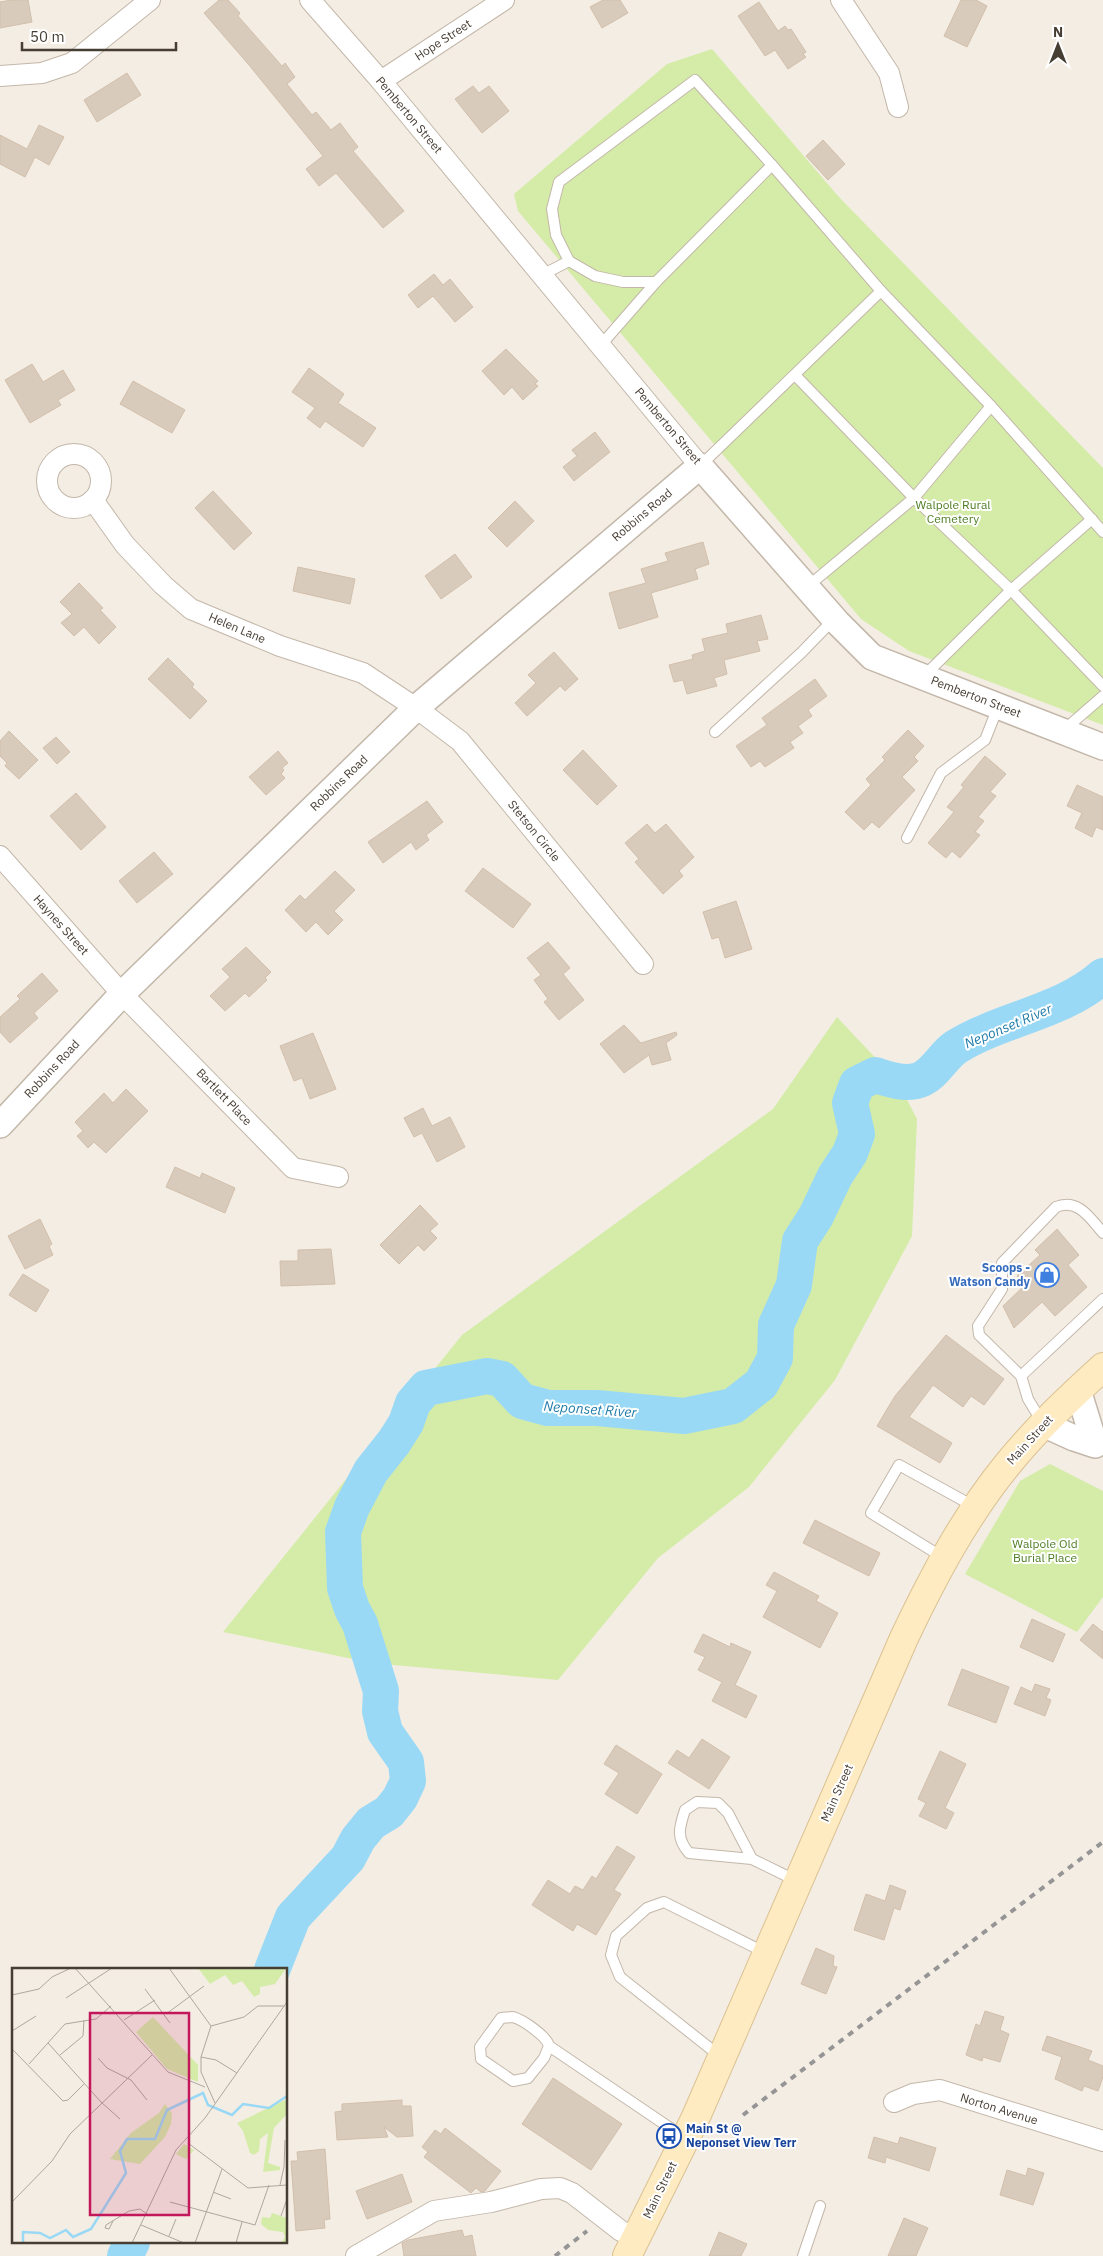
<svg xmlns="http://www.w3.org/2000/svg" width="1103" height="2256" viewBox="0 0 1103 2256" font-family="'IBM Plex Sans',sans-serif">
  <rect width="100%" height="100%" fill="#f4ede4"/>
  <!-- green -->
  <g fill="#d4eca8">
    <polygon points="712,49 838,196 1103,468 1103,725 909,651 861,619 518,211 514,194 667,64"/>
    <polygon points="837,1017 898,1082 917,1119 912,1236 835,1380 749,1487 658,1558 558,1680 372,1663 223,1632 462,1335 773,1109"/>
    <polygon points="1050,1464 1103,1491 1103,1597 1077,1632 965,1574 1020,1481"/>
  </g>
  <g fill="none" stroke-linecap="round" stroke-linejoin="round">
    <!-- river -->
    <g stroke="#9ad9f6" stroke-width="36">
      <path d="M272,1970L293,1917L348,1858L358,1839L371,1823L389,1812L400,1798L408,1781L406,1762L385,1732L380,1711L381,1691L360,1624L352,1609L345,1588L343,1532L352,1507L371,1471L394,1442L406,1423L413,1403L426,1388L487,1376L502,1379L522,1401L548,1408H597L684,1416L733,1406L761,1384L775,1358L776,1325L794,1285L800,1241L816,1216L835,1176L850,1153L857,1134L850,1103L857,1084L875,1075C889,1079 901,1084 916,1081C934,1077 942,1056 956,1047C1003,1018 1061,1013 1103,976"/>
      <polyline points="125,2256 132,2242"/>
    </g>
  </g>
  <!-- building -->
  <g fill="#d9cbbb" stroke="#d2bfab">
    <polygon points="12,0 28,0 32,22 0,28 0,2"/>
    <polygon points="219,0 228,0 240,13 238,16 282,66 285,63 295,77 287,84 312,115 316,112 331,130 340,123 358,147 353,151 404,211 383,228 336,173 319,186 306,169 323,156 249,65 204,13"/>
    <polygon points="603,0 620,0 628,13 602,28 590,7"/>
    <polygon points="961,0 976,0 987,6 967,47 944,36"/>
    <polygon points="759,2 778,31 785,26 788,30 791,29 806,52 803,54 806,57 788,69 775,50 765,56 738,16"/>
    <polygon points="127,73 141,95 97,122 84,100"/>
    <polygon points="473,86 479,93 489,86 509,111 482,133 455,99"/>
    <polygon points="39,125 64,137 49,165 35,157 25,177 0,164 0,135 27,149"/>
    <polygon points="823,140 845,164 828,180 806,156"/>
    <polygon points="434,274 443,285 450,279 473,307 455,322 433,296 418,308 408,295"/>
    <polygon points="506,349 538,381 535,384 538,386 523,400 512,387 504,395 482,371"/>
    <polygon points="32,364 43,382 63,370 75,390 58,400 61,405 30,423 5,380"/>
    <polygon points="309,368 344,394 338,403 376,428 363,447 325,421 320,428 307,418 315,408 292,392"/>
    <polygon points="133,381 185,410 172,433 120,404"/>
    <polygon points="595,432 610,452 574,481 563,467 577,456 572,450"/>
    <polygon points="213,491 252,533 234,550 195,508"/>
    <polygon points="515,501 534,521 507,547 488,528"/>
    <polygon points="703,542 709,564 695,569 698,579 651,593 658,617 619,629 609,593 646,583 641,569 668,561 665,553"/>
    <polygon points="455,554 472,577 441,599 425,576"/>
    <polygon points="298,567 355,579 350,604 293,591"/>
    <polygon points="79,583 103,608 100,610 116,627 99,644 84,627 74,636 61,623 72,614 60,602"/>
    <polygon points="761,615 768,639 757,641 760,651 724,660 727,674 714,678 717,686 687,694 683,680 674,682 669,665 693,659 692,655 705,651 702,639 728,633 726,624"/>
    <polygon points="554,652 578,679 565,691 560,686 527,716 515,703 536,683 528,675"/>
    <polygon points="168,658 194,684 192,687 207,701 190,719 148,679"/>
    <polygon points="815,679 827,696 808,710 812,716 798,726 803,733 790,742 794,748 765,767 760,761 751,767 736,746 767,725 762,718"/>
    <polygon points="908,730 924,746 914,757 918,761 902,777 915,790 879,828 872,822 864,830 845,812 871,785 866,779 885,760 882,757"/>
    <polygon points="9,731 38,760 19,779 5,766 7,763 0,756 0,741"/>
    <polygon points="56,737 70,752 57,764 43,748"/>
    <polygon points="583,750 617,786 597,805 563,770"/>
    <polygon points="278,751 288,763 282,768 284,770 281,774 285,778 266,795 249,777"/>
    <polygon points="985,756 1006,774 990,792 996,796 978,817 984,821 975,832 980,835 960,858 952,851 946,858 928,843 954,812 947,807 964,787 961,785"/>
    <polygon points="1077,785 1103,797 1103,830 1096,827 1092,837 1075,828 1082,813 1067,806"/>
    <polygon points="76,793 106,827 81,850 50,816"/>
    <polygon points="427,801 443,822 426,835 429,840 416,850 411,842 383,863 368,842"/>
    <polygon points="647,824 655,833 666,824 694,857 679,871 683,876 663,894 635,862 639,859 625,843"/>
    <polygon points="154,852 173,874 137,903 119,881"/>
    <polygon points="483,868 531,904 513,928 465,891"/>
    <polygon points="335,871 355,890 334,911 343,920 328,935 316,922 306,932 285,910 300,895 305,900"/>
    <polygon points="736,901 752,949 725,958 719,937 712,939 703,912"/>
    <polygon points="548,942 570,968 563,974 584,1000 559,1020 544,1002 548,999 534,980 541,975 527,958"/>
    <polygon points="246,947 271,972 265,978 267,980 249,997 245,993 225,1011 210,996 230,977 222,969"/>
    <polygon points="42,973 58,991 34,1013 38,1018 10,1043 0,1032 0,1017 20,999 17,996"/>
    <polygon points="624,1025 641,1043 676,1032 677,1035 666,1043 671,1060 652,1065 649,1055 624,1073 600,1044"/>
    <polygon points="313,1033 336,1089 310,1099 302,1078 294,1081 280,1046"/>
    <polygon points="126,1089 148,1111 106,1153 94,1142 88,1148 77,1136 83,1131 75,1122 104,1093 113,1103"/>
    <polygon points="423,1108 432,1126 450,1117 465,1147 437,1162 422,1133 414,1137 404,1118"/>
    <polygon points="175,1167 200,1178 202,1173 235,1188 225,1213 166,1187"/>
    <polygon points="420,1205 438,1224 430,1231 437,1238 424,1251 418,1245 399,1264 380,1245"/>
    <polygon points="40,1219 52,1244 49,1246 53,1255 25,1269 8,1236"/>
    <polygon points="1057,1229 1079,1255 1068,1265 1087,1287 1055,1316 1042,1302 1014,1328 1003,1306 1025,1285 1017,1276 1040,1255 1035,1250"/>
    <polygon points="331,1249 335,1284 281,1286 280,1261 298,1261 298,1250"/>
    <polygon points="23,1274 49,1290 36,1312 9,1295"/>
    <polygon points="946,1335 1004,1379 984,1405 971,1396 963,1407 933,1385 909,1417 952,1443 940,1463 877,1426 895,1396"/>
    <polygon points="815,1520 880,1553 869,1576 803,1543"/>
    <polygon points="774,1572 819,1596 816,1601 838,1613 820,1648 763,1617 777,1591 766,1585"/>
    <polygon points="1032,1619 1065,1634 1053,1662 1020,1647"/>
    <polygon points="1093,1624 1103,1632 1103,1659 1080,1640"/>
    <polygon points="703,1634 730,1647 731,1643 751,1652 735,1685 757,1696 746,1718 712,1701 722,1682 698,1670 705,1657 694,1652"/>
    <polygon points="962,1669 1009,1687 996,1723 948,1705"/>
    <polygon points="1035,1684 1050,1689 1046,1698 1051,1700 1045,1716 1014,1704 1021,1687 1032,1692"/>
    <polygon points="702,1739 730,1757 709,1789 668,1763 677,1750 689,1758"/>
    <polygon points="616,1745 662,1774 637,1814 605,1794 619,1773 604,1764"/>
    <polygon points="940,1751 966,1764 945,1808 954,1813 946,1829 919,1816 926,1803 918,1799"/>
    <polygon points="617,1846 635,1857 614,1890 621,1894 596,1935 577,1924 573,1931 532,1905 548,1880 570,1894 575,1886 583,1890 592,1876 596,1879"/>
    <polygon points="890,1885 906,1891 900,1910 894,1908 884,1940 854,1930 866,1894 885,1901"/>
    <polygon points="816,1948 834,1956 833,1966 837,1967 826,1994 801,1984"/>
    <polygon points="985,2011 1004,2017 1000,2030 1009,2034 1000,2062 983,2057 982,2061 966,2055 976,2024 980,2026"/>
    <polygon points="1047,2036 1092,2051 1088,2060 1103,2066 1103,2077 1098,2091 1084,2086 1082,2091 1055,2079 1062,2057 1042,2050"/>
    <polygon points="553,2078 622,2124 591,2170 522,2124"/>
    <polygon points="402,2100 402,2106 411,2106 413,2136 397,2137 384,2127 388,2137 337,2140 335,2112 342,2111 342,2104"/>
    <polygon points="445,2128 501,2171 485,2191 481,2192 476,2188 471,2193 424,2157 428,2152 422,2147 435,2130 441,2134"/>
    <polygon points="874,2137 898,2144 900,2137 936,2148 929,2171 886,2157 885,2163 868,2158"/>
    <polygon points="325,2149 330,2219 324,2220 325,2228 296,2231 291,2161 298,2161 297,2152"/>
    <polygon points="1028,2168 1044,2173 1033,2205 1000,2195 1007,2170 1026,2176"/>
    <polygon points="402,2174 412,2202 367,2219 356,2191"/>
    <polygon points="904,2218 928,2228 916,2256 888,2256"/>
    <polygon points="462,2230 464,2237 472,2235 476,2256 404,2256 402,2243 408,2240"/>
    <polygon points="719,2232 747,2244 741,2256 709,2256"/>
  </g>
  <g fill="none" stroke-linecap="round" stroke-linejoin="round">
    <defs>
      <g id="service">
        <polygon points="695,80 772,165 656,282 623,282 595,276 569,261 556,235 552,209 559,182"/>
        <polyline points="772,165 881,291 991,406"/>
        <polyline points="542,275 569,261"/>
        <polyline points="601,345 656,282"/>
        <polyline points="795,375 914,498 807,587"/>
        <polyline points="700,466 881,291"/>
        <polyline points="1103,532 991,406 914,498 1011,590 1103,686"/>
        <polyline points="924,676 1011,590 1092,519"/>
        <polyline points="1064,730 1103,696"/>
        <polyline points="715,732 801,653 834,619"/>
        <polyline points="907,838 941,773 985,740 998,707"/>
        <polyline points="1021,1376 1103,1299"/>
        <path d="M1042,1422L1028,1399L1021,1376L979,1335L978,1326L1002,1289V1263L1056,1207C1078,1198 1090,1218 1103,1233"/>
        <polyline points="944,1558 871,1513 899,1465 975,1507"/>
        <path d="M752,1859L728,1813L718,1803L697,1802L685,1810C679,1828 676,1838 689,1853L752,1859L797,1881"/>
        <path d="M549,2046L544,2058L528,2078L513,2081L481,2059L480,2047L501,2018C504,2018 509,2017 513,2017C523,2020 547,2036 549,2046L685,2138"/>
        <polyline points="721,2057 620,1977 611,1955 616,1936 647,1908 664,1902 766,1953"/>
        <polyline points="803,2256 820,2206"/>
      </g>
      <g id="minor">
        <polyline points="310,0 381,81 700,466"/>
        <polyline points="841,0 889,73 898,107"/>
        <polyline points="0,76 42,73 72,63 150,0"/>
        <polyline points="381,81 504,0"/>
        <circle cx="74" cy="481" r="27"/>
        <polyline points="93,500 125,545 163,585 191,609 280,646 363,673 416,708 460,741 643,964"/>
        <polyline points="0,856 122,994 293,1168 338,1177"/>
        <polyline points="894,2102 913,2094 940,2090 1103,2141"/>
        <polyline points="356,2256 434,2211 491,2202 541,2189 560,2188 572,2193 621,2231 636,2237"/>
      </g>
      <g id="tertiary">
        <polyline points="0,1125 122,994 416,708 700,466 838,623 872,657 1103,747"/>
        <polyline points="1043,1424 1074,1438 1095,1445 1078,1390"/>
      </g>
      <path id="secondary" d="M627,2256L695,2119L904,1638C933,1577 964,1518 1007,1465C1036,1429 1069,1398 1103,1367"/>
    </defs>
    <!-- service casing -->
    <use href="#service" stroke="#c3b7a9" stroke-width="12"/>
    <!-- minor casing -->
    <use href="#minor" stroke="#c3b7a9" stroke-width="22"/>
    <!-- tertiary casing -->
    <use href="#tertiary" stroke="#c3b7a9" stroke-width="28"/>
    <!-- secondary casing -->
    <use href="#secondary" stroke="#dbc191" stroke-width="30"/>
    <!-- service -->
    <use href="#service" stroke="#fff" stroke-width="10"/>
    <!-- minor -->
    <use href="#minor" stroke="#fff" stroke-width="20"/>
    <!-- tertiary -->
    <use href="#tertiary" stroke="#fff" stroke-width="25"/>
    <!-- secondary -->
    <use href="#secondary" stroke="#ffebc2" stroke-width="28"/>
    <!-- rail -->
    <g stroke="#959595" stroke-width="4" stroke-dasharray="6 6" stroke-linecap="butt">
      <polyline points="743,2115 1103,1842"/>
      <polyline points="555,2256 587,2231"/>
    </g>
  </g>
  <!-- icons -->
  <defs>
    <symbol id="shop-ring" viewBox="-11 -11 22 22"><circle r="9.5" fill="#fff" stroke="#3f7fe0" stroke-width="1.5"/><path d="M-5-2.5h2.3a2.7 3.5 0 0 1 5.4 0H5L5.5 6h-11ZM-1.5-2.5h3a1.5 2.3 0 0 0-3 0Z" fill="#3f7fe0"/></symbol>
    <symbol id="bus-ring" viewBox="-11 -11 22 22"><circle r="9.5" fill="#fff" stroke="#1a4fb4" stroke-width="1.5"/><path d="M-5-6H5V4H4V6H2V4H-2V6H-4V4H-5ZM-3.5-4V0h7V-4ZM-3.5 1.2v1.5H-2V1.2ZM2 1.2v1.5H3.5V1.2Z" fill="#1a4fb4"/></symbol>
  </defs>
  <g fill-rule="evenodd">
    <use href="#shop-ring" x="1033" y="1261" width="28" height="28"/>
    <use href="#bus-ring" x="655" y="2122" width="28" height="28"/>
  </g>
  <g text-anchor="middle" stroke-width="4" stroke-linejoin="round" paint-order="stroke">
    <!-- street labels -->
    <g font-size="12" fill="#463d33" stroke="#fff">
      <text transform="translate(443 40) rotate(-33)" y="4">Hope Street</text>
      <text transform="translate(409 115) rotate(50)" y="4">Pemberton Street</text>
      <text transform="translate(668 426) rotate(50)" y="4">Pemberton Street</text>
      <text transform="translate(642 515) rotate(-40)" y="4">Robbins Road</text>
      <text transform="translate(237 628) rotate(23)" y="4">Helen Lane</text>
      <text transform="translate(976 697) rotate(21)" y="4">Pemberton Street</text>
      <text transform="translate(339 783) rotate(-44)" y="4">Robbins Road</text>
      <text transform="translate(534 831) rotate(51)" y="4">Stetson Circle</text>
      <text transform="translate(61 925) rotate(48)" y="4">Haynes Street</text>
      <text transform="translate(52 1069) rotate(-47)" y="4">Robbins Road</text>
      <text transform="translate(224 1097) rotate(46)" y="4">Bartlett Place</text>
      <text transform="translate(1030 1440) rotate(-48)" y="4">Main Street</text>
      <text transform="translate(837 1793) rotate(-66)" y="4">Main Street</text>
      <text transform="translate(999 2109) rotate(17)" y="4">Norton Avenue</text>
      <text transform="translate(660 2190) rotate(-64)" y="4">Main Street</text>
    </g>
    <!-- park labels -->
    <g font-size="12" fill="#4c7d22" stroke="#fff">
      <text x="953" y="509">Walpole Rural<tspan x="953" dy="14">Cemetery</tspan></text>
      <text x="1045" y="1548">Walpole Old<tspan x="1045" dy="14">Burial Place</tspan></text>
    </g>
    <!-- shop labels -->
    <g font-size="12" font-weight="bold" fill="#366cbe" stroke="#fff" text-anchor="end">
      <text x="1030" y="1272">Scoops -<tspan x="1030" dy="14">Watson Candy</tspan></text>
    </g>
    <!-- transit labels -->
    <g font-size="12" font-weight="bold" fill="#164399" stroke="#fff" text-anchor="start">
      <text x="686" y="2133">Main St @<tspan x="686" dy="14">Neponset View Terr</tspan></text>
    </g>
    <!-- water labels -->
    <g font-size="14" font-style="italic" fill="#217daa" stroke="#fff">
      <text transform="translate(1008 1026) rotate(-23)" y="5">Neponset River</text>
      <text transform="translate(590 1409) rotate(4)" y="5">Neponset River</text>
    </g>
  </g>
  <!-- overview -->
  <g transform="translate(12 1968)">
    <rect width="275" height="275" fill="#f4ede4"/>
    <path d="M186,0H272L273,2L263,16L248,19V26L242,29L230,13L221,17L213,7L198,16ZM141,49L186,97V114L155,101L124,64ZM275,131V146L262,160L256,195L268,199V202L251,204L256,165L248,171L247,183L242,187L238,185L231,163L225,155ZM153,136L160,145L159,156L153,169L128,196L98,191L119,165L147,145ZM172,176L182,182L174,191L164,186ZM260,245L275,250V275H269L273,269L271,264L256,262L249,256L250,249L258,250Z" fill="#d4eca8"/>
    <path fill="none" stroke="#9ad9f6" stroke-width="2.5" d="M11,275V264L28,265L38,270L54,262L61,269L79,261L114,205L108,183L115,171H143L155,142L191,125L196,137L220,147L231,136L257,140L275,128"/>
    <path fill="none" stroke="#aea79d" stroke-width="1" d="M63,0L156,104L193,119M157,0L199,58L189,89V104L203,135M133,21L158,55M0,27L27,21L40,9L59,0M54,30L100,0M154,46L192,18M112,52L143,32M199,58L232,49L246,38H272M0,63L24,48M36,75L89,134L108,151M0,81L51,133L56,132L72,116M48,87L71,68L72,52M189,89L204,92L225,105M86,90L95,100L119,112L135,132M17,96L53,56L84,51L99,38M176,175L236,220L275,217M268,217L272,199L273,172M201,224L219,231M0,234L40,193L58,166L140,87M158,234L243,257L257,217M269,248L275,231M101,253L97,261L93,260L94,257L117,243L128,241L135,246M129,257L172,275M157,268L164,251M120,275L164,182L193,150L275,34M183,275L210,201M224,275L230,254"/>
    <path fill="#c2185b" fill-opacity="0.15" stroke="#c2185b" stroke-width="2.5" d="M78,45H177V247H78Z"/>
    <rect width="275" height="275" fill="none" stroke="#463d33" stroke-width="2.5"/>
  </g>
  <!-- north arrow -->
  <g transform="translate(1058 45)" stroke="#ffffff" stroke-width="4" paint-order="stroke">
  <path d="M0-4L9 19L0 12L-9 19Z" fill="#463d33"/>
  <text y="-8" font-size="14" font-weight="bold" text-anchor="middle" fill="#463d33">N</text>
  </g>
  <!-- scale -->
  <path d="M22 42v8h154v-8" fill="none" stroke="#463d33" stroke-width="2.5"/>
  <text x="30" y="42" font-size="15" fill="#463d33" stroke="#ffffff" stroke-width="4" paint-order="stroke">50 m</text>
</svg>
